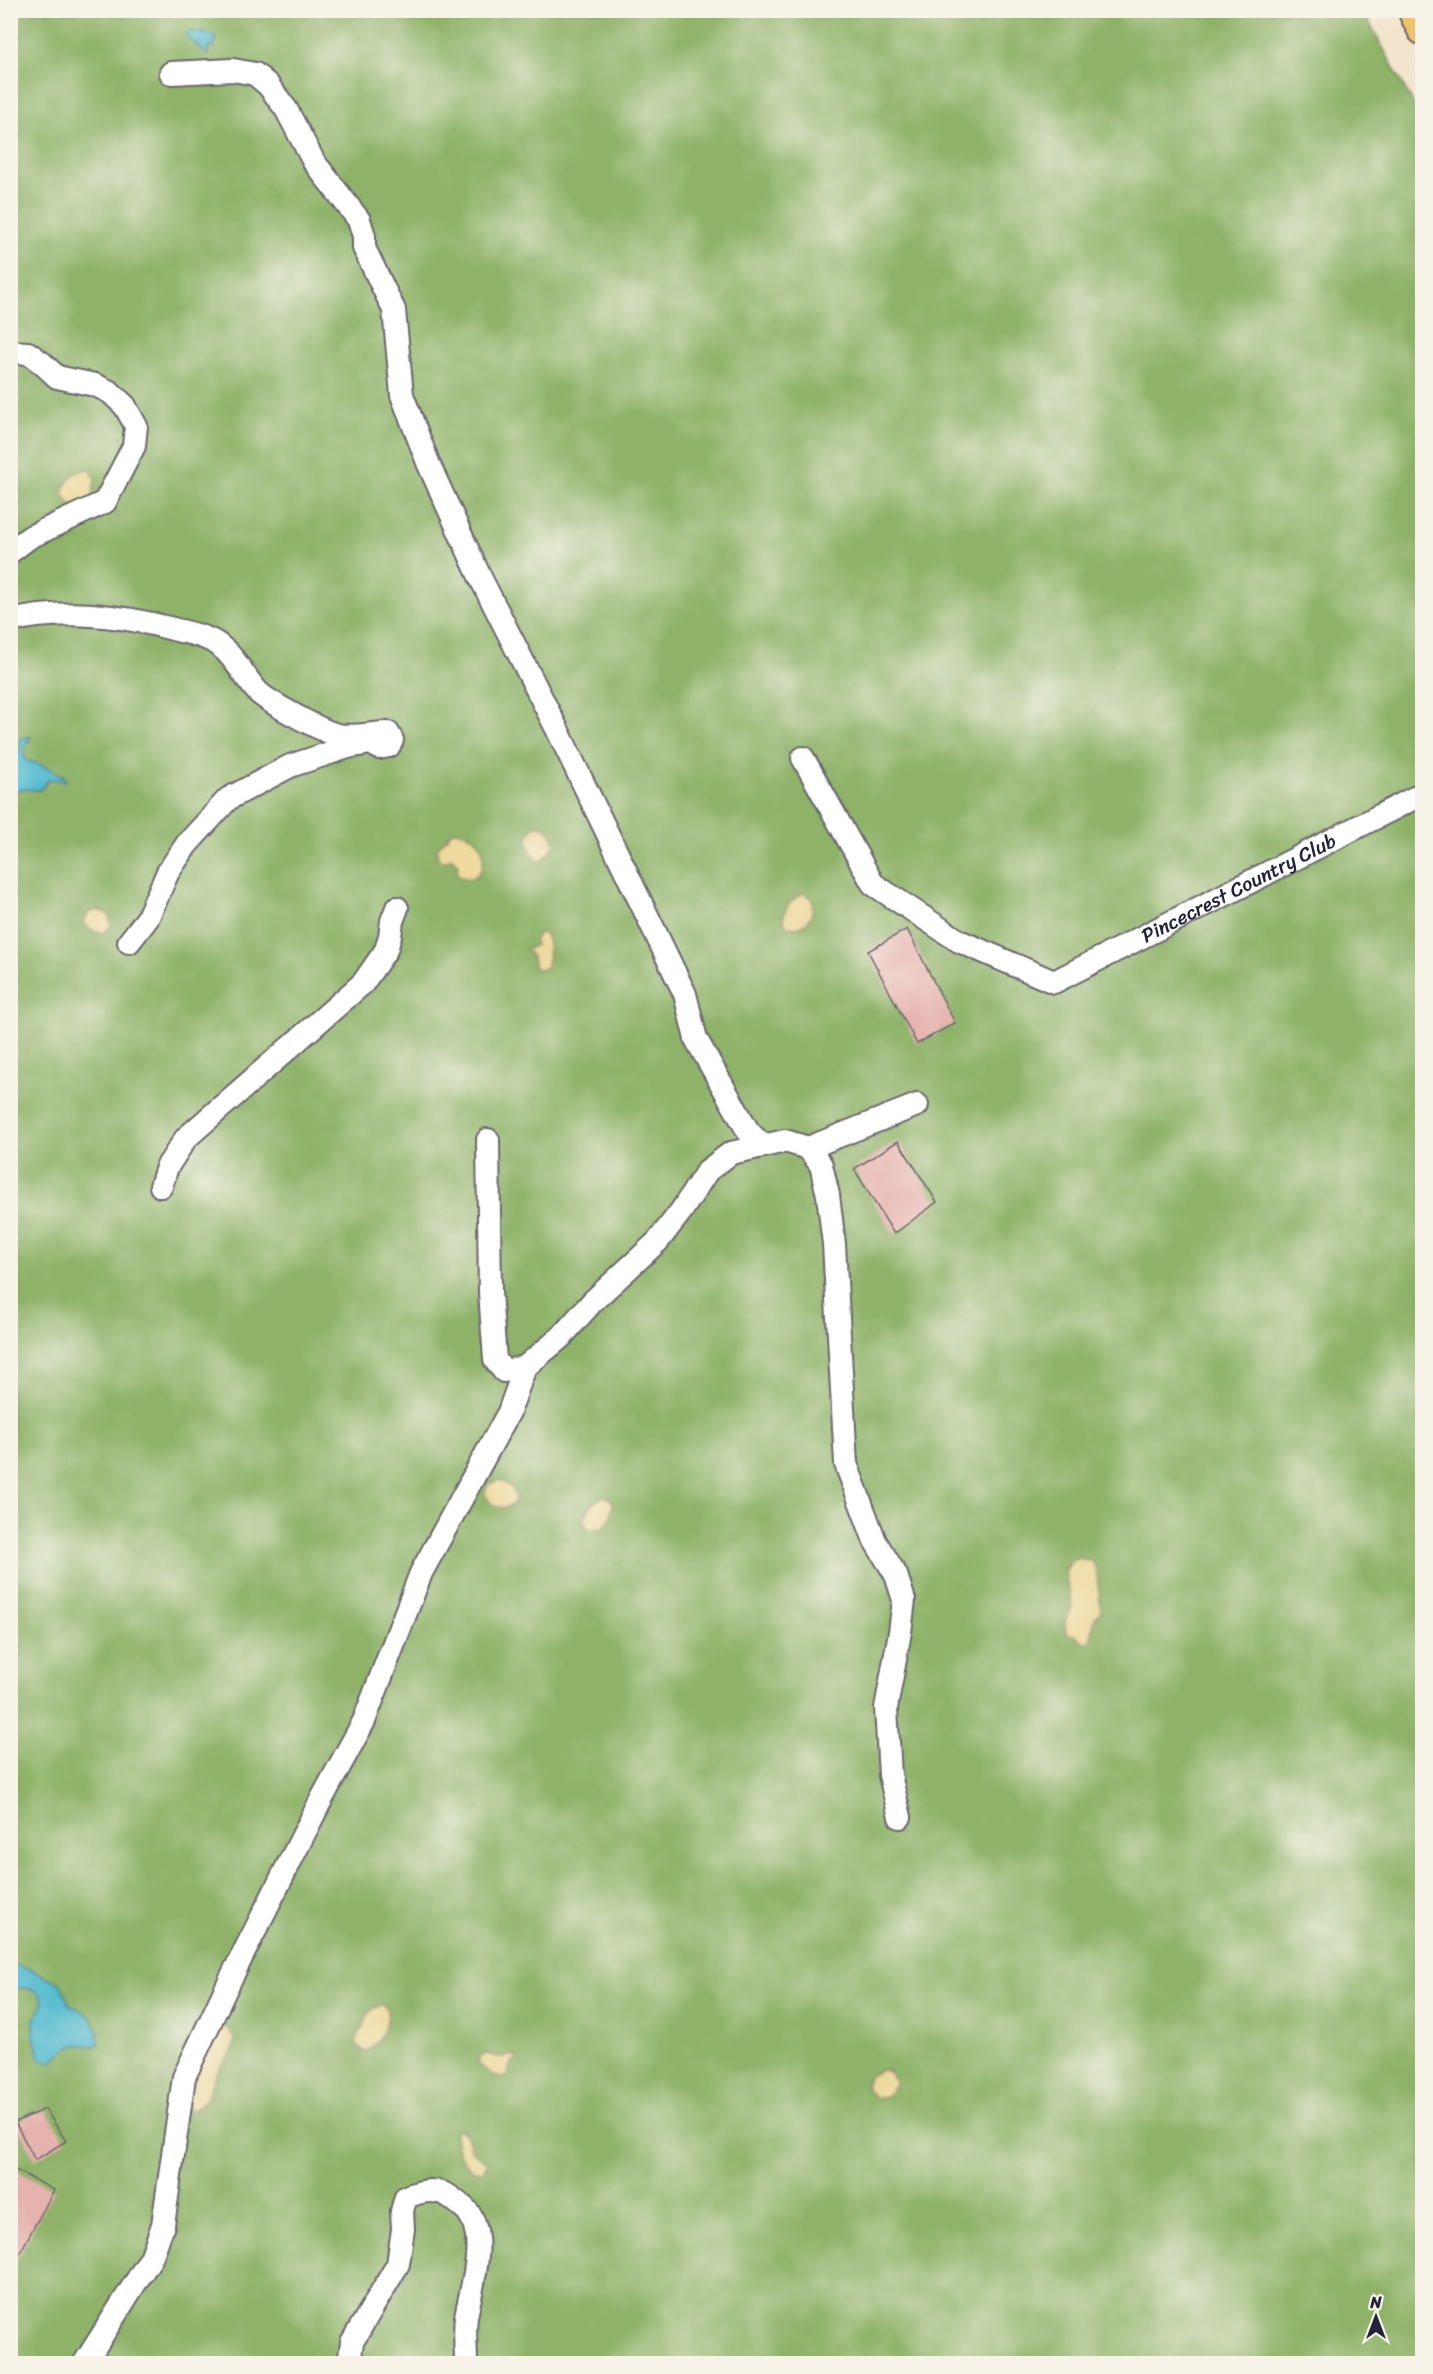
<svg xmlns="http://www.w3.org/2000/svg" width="1433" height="2374" viewBox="0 0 1433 2374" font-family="Sriracha,sans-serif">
  <rect width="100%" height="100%" fill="#f7f3e8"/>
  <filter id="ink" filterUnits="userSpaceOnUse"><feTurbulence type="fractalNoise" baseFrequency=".0167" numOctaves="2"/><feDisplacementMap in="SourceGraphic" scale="12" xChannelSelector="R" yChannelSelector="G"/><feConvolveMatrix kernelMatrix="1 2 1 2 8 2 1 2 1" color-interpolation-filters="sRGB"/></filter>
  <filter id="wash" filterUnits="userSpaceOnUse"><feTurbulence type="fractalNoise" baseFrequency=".008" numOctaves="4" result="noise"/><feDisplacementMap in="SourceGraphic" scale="24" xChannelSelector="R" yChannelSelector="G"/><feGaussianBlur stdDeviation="1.35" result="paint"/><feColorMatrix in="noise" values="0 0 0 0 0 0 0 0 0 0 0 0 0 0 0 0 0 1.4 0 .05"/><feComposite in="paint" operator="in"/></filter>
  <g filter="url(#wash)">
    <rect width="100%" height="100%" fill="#f3e4cc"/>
    <!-- forest -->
    <polygon fill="#8db267" stroke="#586a51" stroke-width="1.5" points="11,11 1363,11 1422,120 1422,2363 11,2364"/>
    <!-- sand -->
    <g fill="#eeda9e" stroke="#887e6c" stroke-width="1.5">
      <path d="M90,469L95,479L92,499L77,506L69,504L63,494C66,479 75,470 90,469Z"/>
      <path d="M535,826C549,826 551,832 555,844L544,859L539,862C529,850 522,839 535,826Z"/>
      <path d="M452,831C497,831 488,891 459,876L457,872L458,864L452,858L443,862L438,859L437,849Z"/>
      <path d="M804,893L812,899C814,913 810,924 796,928L787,926L783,919C786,907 792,897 804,893Z"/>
      <path d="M98,910L108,914L111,925L105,932H95L84,925C84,916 89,911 98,910Z"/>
      <path d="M540,933L544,934C550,942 549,957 547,966L544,969H536L531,955L526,951L535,945V938Z"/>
      <path d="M500,1480L511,1487L516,1496L513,1504C501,1511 490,1507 485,1493L488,1484Z"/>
      <path d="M603,1496L608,1497L613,1503L610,1518L604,1527L589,1530L584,1522C585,1511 594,1501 603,1496Z"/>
      <polygon points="1080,1558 1093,1562 1096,1568 1101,1611 1095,1617 1090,1642 1083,1643 1076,1636 1066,1633 1065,1620 1071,1610 1072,1603 1065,1573 1071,1561"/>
      <path d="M381,2004L388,2010C388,2025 379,2046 365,2052L357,2045L356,2041L370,2011Z"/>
      <polygon points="225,2028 228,2028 235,2040 232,2051 216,2073 206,2099 197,2108 191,2110 184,2108 213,2029"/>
      <polygon points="487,2054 503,2058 514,2055 517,2060 511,2063 507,2076 503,2078 492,2076 478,2063 480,2057"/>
      <path d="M883,2070L890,2072L896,2081C892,2091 887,2100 875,2098L866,2088C865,2075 873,2074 883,2070Z"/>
      <path d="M455,2130H461L468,2139L472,2151L488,2162L483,2171H474C460,2162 455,2146 455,2130Z"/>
    </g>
    <!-- water -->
    <g fill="#53bbd0" stroke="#3a6e86" stroke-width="1.5">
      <polygon points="188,31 213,35 216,40 214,47 208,47 208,55 186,36"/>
      <polygon points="31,737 24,748 25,760 42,765 65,777 66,781 49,779 40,790 21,789 11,792 11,762 18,755 21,738"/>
      <path d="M11,1964L32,1970L61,1984L69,2004C90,2014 99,2020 99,2045C91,2047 86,2045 79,2045C67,2046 59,2055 51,2063L40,2059L34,2037V2018C55,1997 33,1984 11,1989Z"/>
    </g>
    <g id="blocks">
      <!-- building -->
      <g fill="#e5b2ad">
        <polygon points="907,929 955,1023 917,1044 868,951"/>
        <polygon points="898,1141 937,1202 894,1234 854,1169"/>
        <polygon points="45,2109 66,2141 35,2160 15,2122"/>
        <polygon points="10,2167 54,2190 10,2271"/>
      </g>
    </g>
  </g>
  <g filter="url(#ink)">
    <use href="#blocks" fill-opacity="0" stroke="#6b666e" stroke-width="1.5"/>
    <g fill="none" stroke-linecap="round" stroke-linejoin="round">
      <defs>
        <g id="minor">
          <polyline points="171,73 233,70 255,74 268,85 286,109 314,162 359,220 364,236 364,248 394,310 402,395 429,465 480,577 558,731 685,994 696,1039 748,1131 763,1146 785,1141 808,1148 821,1165 828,1195 834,1244 846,1464 875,1541 896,1575 904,1600 900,1632 886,1708 890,1775 900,1817"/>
          <polyline points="10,352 28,353 42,363 57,377 95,385 110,392 125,406 136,426 134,446 105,502 30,537 10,552"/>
          <path d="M10,621C65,608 120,615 173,629C188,633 208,636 220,646C236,658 244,677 258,692C268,702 323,732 338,735C353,738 373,733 388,733L392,740L389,746L379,748L371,743L348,747L290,766L228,799L187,844L168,872L147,919L129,942"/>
          <path id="s1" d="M803,758L873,884L959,941L1054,982L1422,794"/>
          <polyline points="488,1140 490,1292 495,1360 504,1371 525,1367 561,1337 593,1301 658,1241 682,1210 707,1171 731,1153 763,1146"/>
          <polyline points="808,1148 917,1105"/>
          <polyline points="161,1186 167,1167 186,1138 363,983 386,950 390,936 392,921 397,908"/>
          <polyline points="84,2364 151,2258 163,2225 184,2077 230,1980 320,1802 364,1721 421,1573 509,1412 525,1367"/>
          <path d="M349,2364L352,2342L398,2264L403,2229L402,2211L406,2197C423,2190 439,2187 454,2200C458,2203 464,2207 468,2212C488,2238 471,2288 466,2317C464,2332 466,2348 466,2364"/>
        </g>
        <polyline id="major" points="1412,10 1422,30"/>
      </defs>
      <!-- minor casing -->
      <use href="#minor" stroke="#6b666e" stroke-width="26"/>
      <!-- major casing -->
      <use href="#major" stroke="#6b666e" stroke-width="32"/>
      <!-- minor -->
      <use href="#minor" stroke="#fff" stroke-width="22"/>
      <!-- major -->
      <use href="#major" stroke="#f1c369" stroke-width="28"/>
    </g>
  </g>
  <g text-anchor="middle" stroke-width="6" stroke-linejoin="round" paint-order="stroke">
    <!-- street labels -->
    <g font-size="20" fill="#22223b" stroke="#f7f3e8">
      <text dy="7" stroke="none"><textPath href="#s1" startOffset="558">Pincecrest Country Club</textPath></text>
    </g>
  </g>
  <!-- margin -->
  <rect width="1433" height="2374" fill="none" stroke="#f7f3e8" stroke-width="36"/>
  <!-- north arrow -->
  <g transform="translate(1376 2317)" stroke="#f7f3e8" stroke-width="4.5" paint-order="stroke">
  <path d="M0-4.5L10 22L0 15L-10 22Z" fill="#22223b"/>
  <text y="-9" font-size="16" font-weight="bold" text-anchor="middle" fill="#22223b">N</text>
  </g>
</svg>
